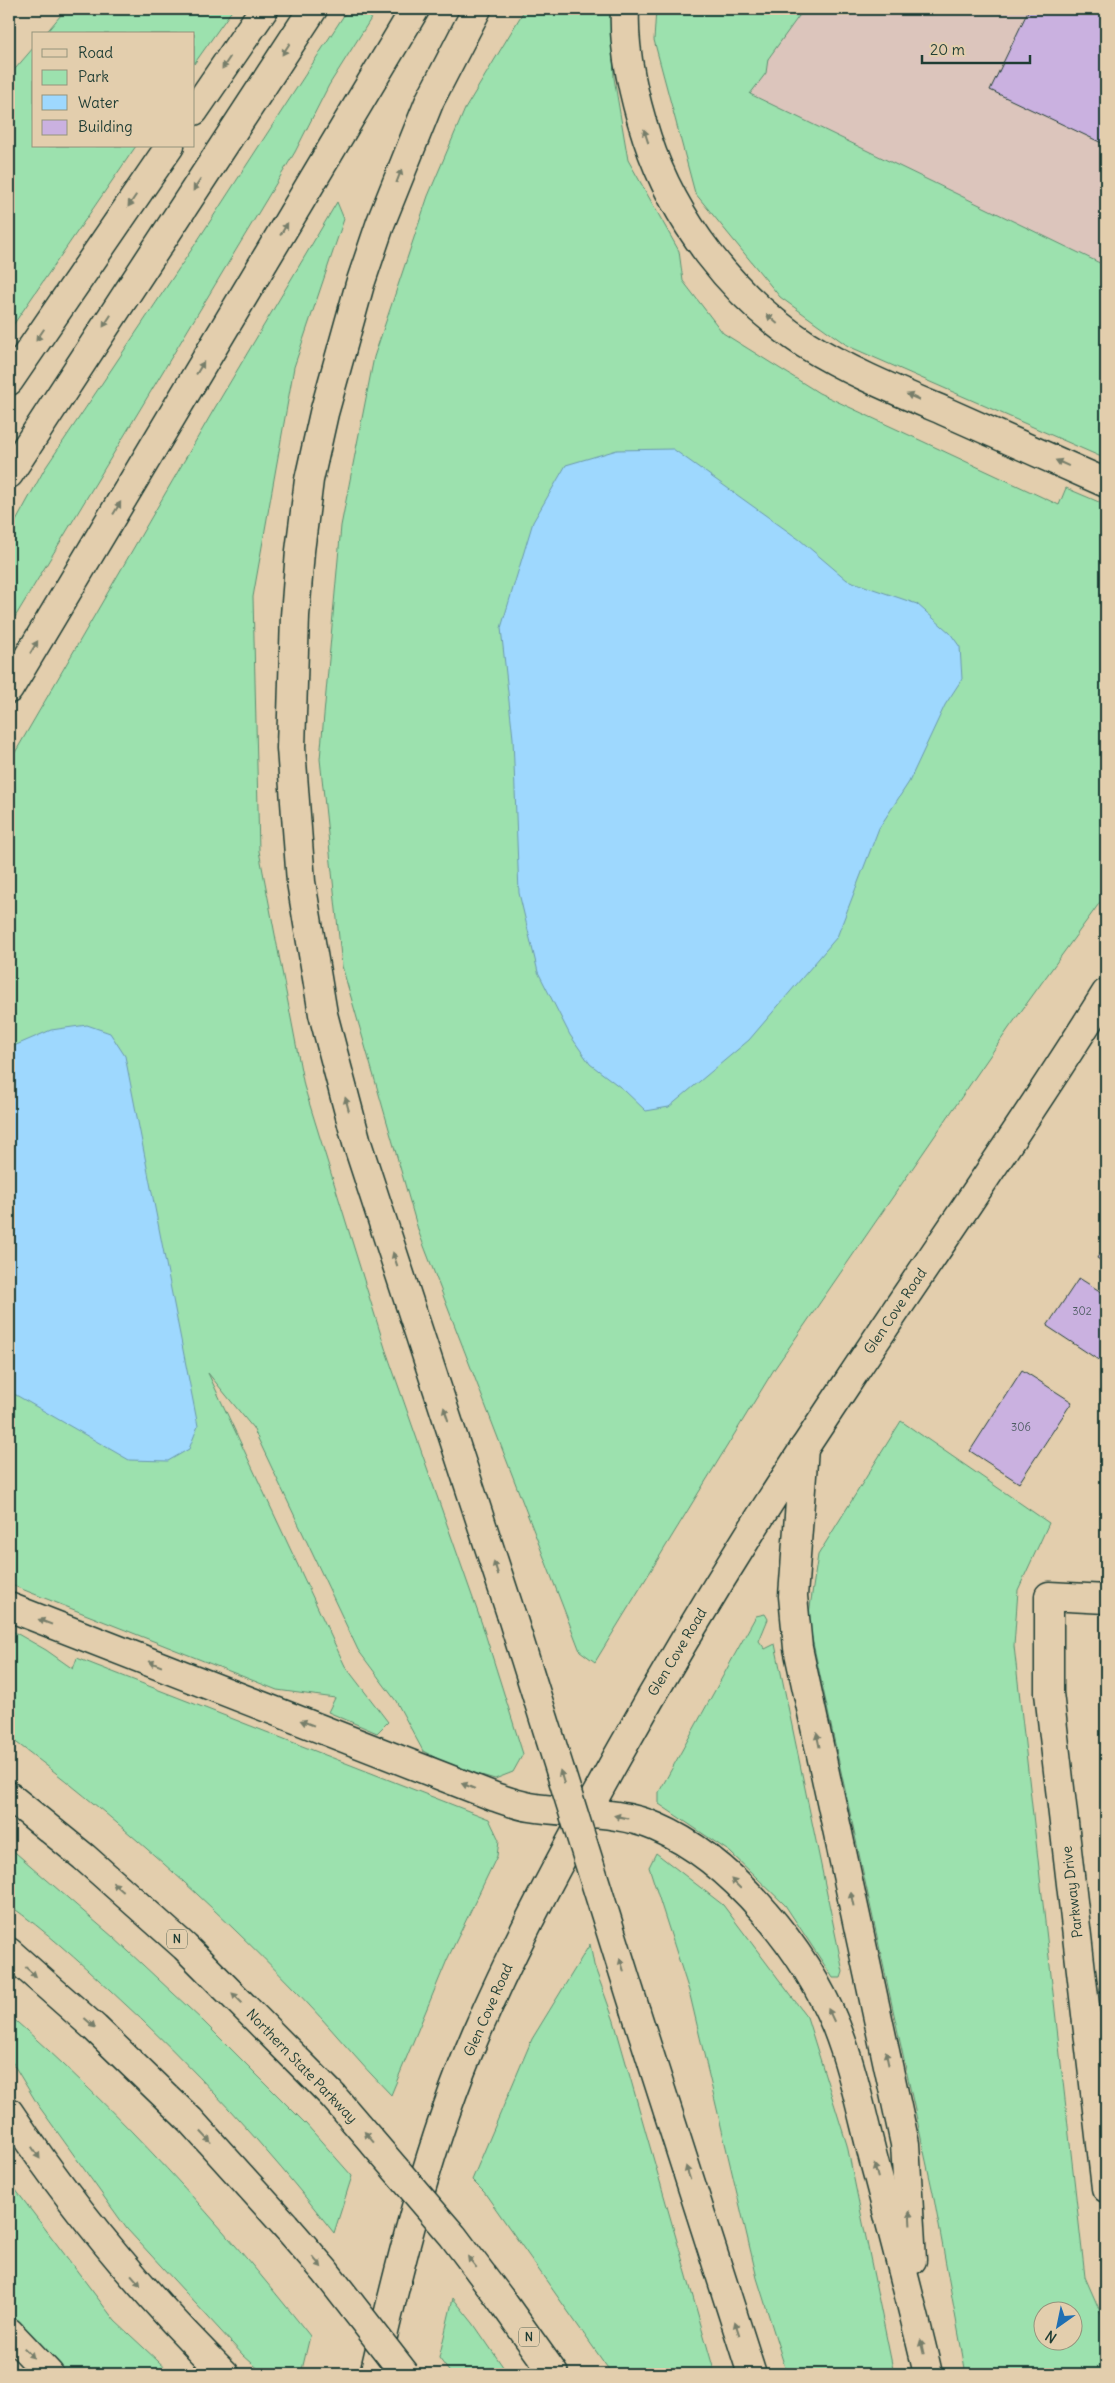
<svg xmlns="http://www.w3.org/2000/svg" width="1115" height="2383" viewBox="0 0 1115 2383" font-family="Delius,sans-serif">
  <rect width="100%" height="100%" fill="#e3cead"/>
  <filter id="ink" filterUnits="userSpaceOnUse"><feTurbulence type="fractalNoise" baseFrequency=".02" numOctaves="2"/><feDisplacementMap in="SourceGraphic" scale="10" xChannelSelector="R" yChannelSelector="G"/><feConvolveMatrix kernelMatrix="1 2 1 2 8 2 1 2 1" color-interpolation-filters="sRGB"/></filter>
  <g filter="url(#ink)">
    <!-- built -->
    <polygon fill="#dcc5bc" points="779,9 1106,9 1106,273 721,91"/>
    <!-- green -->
    <g fill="#9ce1ae" stroke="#5e8f71" fill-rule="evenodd">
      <polygon points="66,9 233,9 194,64 194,34 45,34"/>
      <polygon points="348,9 377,9 329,85 295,152 9,627 9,534 44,470 196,243"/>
      <polygon points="525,9 611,9 614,78 628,160 679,251 683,281 723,333 819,393 1059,505 1066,488 1106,505 1106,894 1009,1028 773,1371 595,1662 580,1651 419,1233 342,966 320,759 341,526 374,357 428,196 465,109"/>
      <polygon points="656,9 804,9 768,59 766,73 750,94 1106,266 1106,459 848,346 780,297 695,193 654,40"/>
      <polygon points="34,47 34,146 136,146 9,331 9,76"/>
      <polygon points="337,202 344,219 294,367 253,597 259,851 304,1086 385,1348 483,1627 523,1754 513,1772 495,1779 453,1767 423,1751 396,1701 358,1650 253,1428 208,1373 345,1666 388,1722 377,1733 328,1712 335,1698 277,1690 9,1584 9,763 213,411"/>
      <path d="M901,1421L1049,1523L1018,1590L1014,1646L1085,2277L1103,2318L1106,2321V2374H966L933,2193L808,1620L818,1555ZM1042,2310H1072V2340H1042Z"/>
      <polygon points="765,1614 768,1619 759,1641 765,1649 775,1644 838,1947 843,1972 841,1978 833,1978 785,1905 730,1852 659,1804 659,1792 756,1616"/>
      <path d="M9,1629L46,1650L73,1669L77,1658L489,1819L499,1840L497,1856L447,1960L391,2095C358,2062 329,2025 297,1992C208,1900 111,1813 9,1737Z"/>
      <path d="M9,1847L113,1937L203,2021L306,2124L352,2176L334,2233C266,2146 192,2065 110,1990C78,1961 45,1930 9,1905Z"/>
      <polygon points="656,1853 723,1905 807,2017 847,2145 894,2374 787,2374 757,2278 689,1991 649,1867"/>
      <polygon points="590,1944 594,1965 614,2021 715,2374 612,2374 484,2192 472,2180 532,2039"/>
      <path d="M9,2015C120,2112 218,2220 310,2336L301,2374H264L243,2355L127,2229L38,2105L9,2057Z"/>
      <polygon points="9,2181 115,2321 172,2374 68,2374 9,2313"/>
      <polygon points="453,2298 473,2323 508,2374 451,2374 439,2358"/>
    </g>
    <!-- water -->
    <g fill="#9ed8fe" stroke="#6b9aad">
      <polygon points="673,449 800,540 847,580 917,604 950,633 960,647 962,679 945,705 909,782 879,828 837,937 749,1040 669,1107 646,1111 624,1090 590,1064 570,1035 538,972 519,893 513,738 501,628 533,522 566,465 617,450"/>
      <polygon points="87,1025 110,1033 125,1056 198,1426 189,1449 168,1461 129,1460 9,1391 9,1056 14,1046 51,1030"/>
    </g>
    <!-- building -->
    <g fill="#cab1e0" stroke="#1f3d34">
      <polygon points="1029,9 1106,9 1106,145 990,90"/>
      <polygon points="1106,1243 1106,1264 1097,1258"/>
      <polygon points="1079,1278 1106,1295 1106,1365 1047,1326"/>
      <polygon points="1022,1370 1072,1402 1019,1483 970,1451"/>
    </g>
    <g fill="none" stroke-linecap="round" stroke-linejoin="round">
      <defs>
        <polyline id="street" points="1106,1599 1049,1596 1049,1693 1106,2188"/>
        <path id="primary" d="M374,2374C401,2259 429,2143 476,2034C517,1939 566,1849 616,1759C688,1630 766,1504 848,1382C934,1252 1024,1125 1106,993"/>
        <g id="highway">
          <polyline points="477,9 430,100 381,222 360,284 324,413 309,480 300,551 295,616 291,748 301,882 323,1014 357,1143 511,1614"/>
          <path d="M625,9C623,51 634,98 647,138C674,220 733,297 805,344C848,371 897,391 944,411C998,435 1052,459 1106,483"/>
          <polyline points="194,111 264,9"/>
          <polyline points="9,381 170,146"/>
          <polyline points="9,474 313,9"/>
          <polyline points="9,689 415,9"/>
          <polyline points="804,1448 793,1596 798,1648 905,2144 912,2260"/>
          <path d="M9,1607L495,1797C507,1801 518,1805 530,1807C572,1814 617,1810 656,1827C733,1860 805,1950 836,2026C855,2074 864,2126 878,2176C895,2242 913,2308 928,2374"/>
          <polyline points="9,1796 84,1857 185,1947 332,2095"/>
          <polyline points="9,1952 95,2028 190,2120 285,2225"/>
          <polyline points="636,2012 752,2374"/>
          <path d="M9,2112C72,2207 144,2294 225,2374"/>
          <polyline points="502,2301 554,2374"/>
          <polyline points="9,2332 49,2374"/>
        </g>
      </defs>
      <!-- street casing -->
      <use href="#street" stroke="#1f3d34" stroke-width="31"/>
      <!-- primary casing -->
      <use href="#primary" stroke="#1f3d34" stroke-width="31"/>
      <!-- highway casing -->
      <use href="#highway" stroke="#1f3d34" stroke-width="31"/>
      <!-- street -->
      <use href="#street" stroke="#e3cead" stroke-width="28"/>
      <!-- primary -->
      <use href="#primary" stroke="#e3cead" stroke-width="28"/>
      <!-- highway -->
      <use href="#highway" stroke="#e3cead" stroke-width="28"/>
      <defs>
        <g id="highway-bridge">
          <polyline points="511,1614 636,2012"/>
          <polyline points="332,2095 453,2236 502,2301"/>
          <polyline points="285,2225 325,2271 405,2374"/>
        </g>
      </defs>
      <!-- highway-bridge casing -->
      <use href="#highway-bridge" stroke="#1f3d34" stroke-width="31" stroke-linecap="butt"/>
      <!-- highway-bridge -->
      <use href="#highway-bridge" stroke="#e3cead" stroke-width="28"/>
    </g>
    <!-- one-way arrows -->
    <defs><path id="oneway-solid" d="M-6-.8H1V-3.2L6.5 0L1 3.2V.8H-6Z" transform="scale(1.25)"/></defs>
    <g fill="#777e6a">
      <use href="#oneway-solid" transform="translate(286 49) rotate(123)"/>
      <use href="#oneway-solid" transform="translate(226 63) rotate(124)"/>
      <use href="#oneway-solid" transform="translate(646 136) rotate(-108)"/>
      <use href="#oneway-solid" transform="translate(399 176) rotate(-69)"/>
      <use href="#oneway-solid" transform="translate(197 185) rotate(123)"/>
      <use href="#oneway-solid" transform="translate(132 201) rotate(124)"/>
      <use href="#oneway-solid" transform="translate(284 229) rotate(-59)"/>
      <use href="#oneway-solid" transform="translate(772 319) rotate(-139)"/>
      <use href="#oneway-solid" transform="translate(107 321) rotate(123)"/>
      <use href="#oneway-solid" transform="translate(40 335) rotate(124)"/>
      <use href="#oneway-solid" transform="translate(200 368) rotate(-59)"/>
      <use href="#oneway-solid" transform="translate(913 397) rotate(-156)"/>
      <use href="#oneway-solid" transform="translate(1062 463) rotate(-156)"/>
      <use href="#oneway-solid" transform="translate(117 508) rotate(-59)"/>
      <use href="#oneway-solid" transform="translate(34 647) rotate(-59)"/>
      <use href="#oneway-solid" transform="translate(347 1104) rotate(-105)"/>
      <use href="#oneway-solid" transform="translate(395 1259) rotate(-108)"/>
      <use href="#oneway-solid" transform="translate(446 1414) rotate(-108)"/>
      <use href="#oneway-solid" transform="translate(496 1568) rotate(-108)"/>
      <use href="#oneway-solid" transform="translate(45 1622) rotate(-159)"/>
      <use href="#oneway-solid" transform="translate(155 1664) rotate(-159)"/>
      <use href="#oneway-solid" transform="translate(307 1723) rotate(-159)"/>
      <use href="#oneway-solid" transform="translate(818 1740) rotate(-102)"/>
      <use href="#oneway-solid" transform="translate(562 1777) rotate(-107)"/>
      <use href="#oneway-solid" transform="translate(468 1786) rotate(-158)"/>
      <use href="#oneway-solid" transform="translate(621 1817) rotate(-168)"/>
      <use href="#oneway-solid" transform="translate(736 1884) rotate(-135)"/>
      <use href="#oneway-solid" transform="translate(118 1887) rotate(-139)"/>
      <use href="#oneway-solid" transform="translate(852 1899) rotate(-102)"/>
      <use href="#oneway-solid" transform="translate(622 1965) rotate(-107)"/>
      <use href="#oneway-solid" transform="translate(31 1972) rotate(41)"/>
      <use href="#oneway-solid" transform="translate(237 1998) rotate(-135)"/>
      <use href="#oneway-solid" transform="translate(831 2015) rotate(-115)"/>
      <use href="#oneway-solid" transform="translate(90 2023) rotate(42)"/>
      <use href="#oneway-solid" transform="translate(887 2058) rotate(-102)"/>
      <use href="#oneway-solid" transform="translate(206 2137) rotate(47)"/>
      <use href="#oneway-solid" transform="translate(369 2137) rotate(-131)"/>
      <use href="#oneway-solid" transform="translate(36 2153) rotate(56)"/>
      <use href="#oneway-solid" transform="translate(876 2171) rotate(-105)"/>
      <use href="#oneway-solid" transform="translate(688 2173) rotate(-108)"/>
      <use href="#oneway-solid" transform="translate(910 2218) rotate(-93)"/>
      <use href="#oneway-solid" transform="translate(317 2262) rotate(49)"/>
      <use href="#oneway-solid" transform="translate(472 2262) rotate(-128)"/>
      <use href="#oneway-solid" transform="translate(136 2280) rotate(49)"/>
      <use href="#oneway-solid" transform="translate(737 2328) rotate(-108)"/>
      <use href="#oneway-solid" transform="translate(922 2347) rotate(-103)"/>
      <use href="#oneway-solid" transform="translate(29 2353) rotate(46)"/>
    </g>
  </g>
  <g text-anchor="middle" stroke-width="5" stroke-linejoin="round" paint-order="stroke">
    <!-- number labels -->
    <g font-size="11" fill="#4a5a5f">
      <text x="1082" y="1315">302</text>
      <text x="1021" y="1431">306</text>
    </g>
    <!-- shield labels -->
    <g fill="#e3cead" stroke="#5a6858" stroke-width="1">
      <rect x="167" y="1929.5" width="20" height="19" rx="4"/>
      <rect x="519" y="2327.5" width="20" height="19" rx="4"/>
    </g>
    <g font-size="12" font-weight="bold" fill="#1f3d34">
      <text x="177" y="1943">N</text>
      <text x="529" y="2341">N</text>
    </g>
    <!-- street labels -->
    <g font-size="14" fill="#1f3d34" stroke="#e3cead">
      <text transform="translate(895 1311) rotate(-56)" y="5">Glen Cove Road</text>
      <text transform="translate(677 1652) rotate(-59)" y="5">Glen Cove Road</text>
      <text transform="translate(1072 1892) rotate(-97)" y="5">Parkway Drive</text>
      <text transform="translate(488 2010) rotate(-66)" y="5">Glen Cove Road</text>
      <text transform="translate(302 2066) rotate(46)" y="5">Northern State Parkway</text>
    </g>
  </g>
  <!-- margin -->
  <rect width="1115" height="2383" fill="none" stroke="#e3cead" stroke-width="30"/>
  <rect x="15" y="15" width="1085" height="2353" fill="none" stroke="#1f3d34" stroke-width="2" filter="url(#ink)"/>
  <!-- legend -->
  <rect x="32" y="32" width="162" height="115" fill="#e3cead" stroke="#95947d"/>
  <rect x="42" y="49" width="25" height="8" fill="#e3cead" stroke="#95947d"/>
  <text x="78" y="58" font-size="15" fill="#1f3d34">Road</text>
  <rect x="42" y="70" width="25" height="15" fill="#9ce1ae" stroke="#95947d"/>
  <text x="78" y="82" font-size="15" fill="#1f3d34">Park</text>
  <rect x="42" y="95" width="25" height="15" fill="#9ed8fe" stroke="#95947d"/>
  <text x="78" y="108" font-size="15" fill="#1f3d34">Water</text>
  <rect x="42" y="120" width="25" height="15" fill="#cab1e0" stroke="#95947d"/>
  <text x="78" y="132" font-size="15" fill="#1f3d34">Building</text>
  <!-- north arrow -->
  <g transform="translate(1058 2326) rotate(213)"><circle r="24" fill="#e3cead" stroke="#95947d"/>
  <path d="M0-4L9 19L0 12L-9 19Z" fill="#1f6fb2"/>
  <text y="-8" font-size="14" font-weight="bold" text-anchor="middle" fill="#1f3d34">N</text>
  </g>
  <!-- scale -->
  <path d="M922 55v8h108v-8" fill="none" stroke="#1f3d34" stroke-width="2.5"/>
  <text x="930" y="55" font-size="15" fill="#1f3d34" stroke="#e3cead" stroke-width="4" paint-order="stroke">20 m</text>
</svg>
